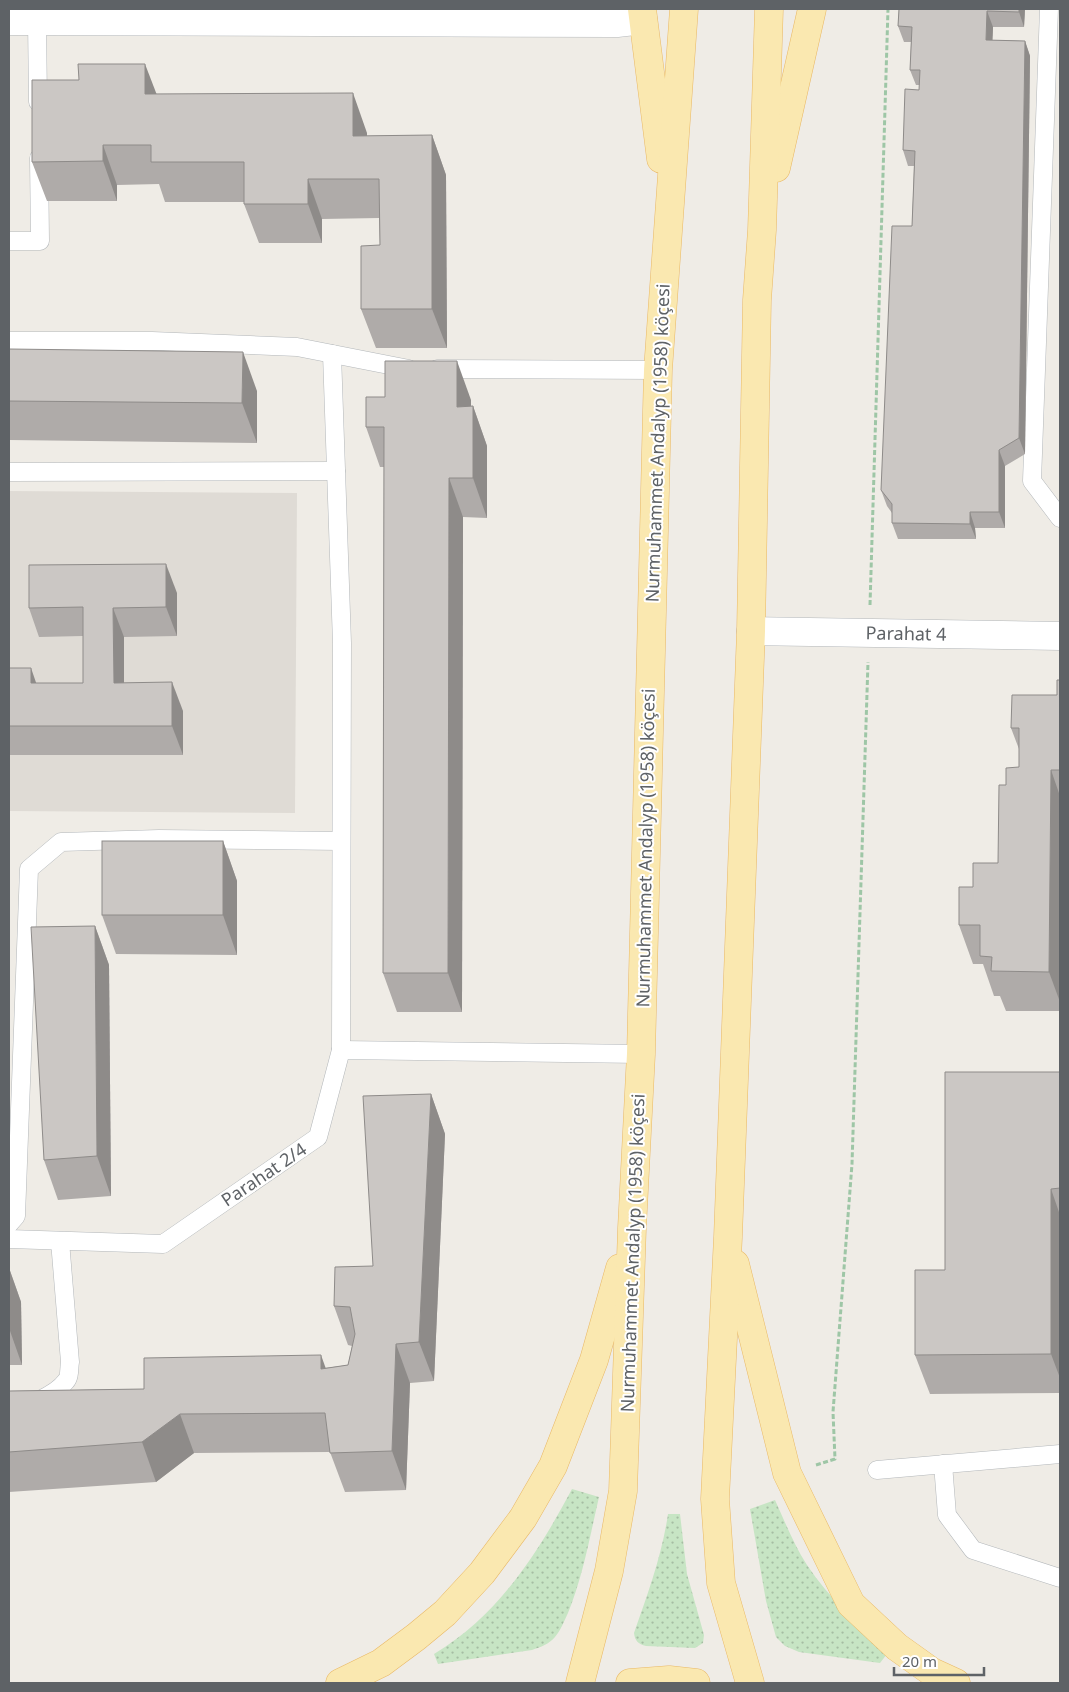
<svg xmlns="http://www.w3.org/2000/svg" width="1069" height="1692" viewBox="0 0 1069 1692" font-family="'Noto Sans',sans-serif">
  <defs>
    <pattern id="grass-dots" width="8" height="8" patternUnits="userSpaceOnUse" patternTransform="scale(1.25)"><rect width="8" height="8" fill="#c7e5c4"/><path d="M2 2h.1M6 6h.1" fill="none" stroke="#a5bda3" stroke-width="1.8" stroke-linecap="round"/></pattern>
  </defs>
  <rect width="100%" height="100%" fill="#efece6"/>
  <!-- education -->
  <polygon fill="#dfdbd5" points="9,491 297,493 295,813 9,811"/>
  <!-- grass -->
  <g fill="url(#grass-dots)">
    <path d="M572,1489L599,1497C590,1536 583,1576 568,1613C564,1621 561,1630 555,1637C549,1644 541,1647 532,1650L438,1664L434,1654C498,1616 538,1553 572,1489Z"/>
    <path d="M775,1500C785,1522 794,1545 807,1565C829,1598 860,1626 887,1654L880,1663L799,1652L785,1646L776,1637L766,1601L750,1509Z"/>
    <path d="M668,1514H680L687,1574L704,1635L703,1643L695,1648L646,1646C638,1644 635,1641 634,1633C648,1593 662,1555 668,1514Z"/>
  </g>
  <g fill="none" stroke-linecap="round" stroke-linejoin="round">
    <defs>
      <g id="lane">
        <polyline points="1049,9 1032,481 1060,518"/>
        <polyline points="37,20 38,102"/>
        <polyline points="9,241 40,241 39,158"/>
        <polyline points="9,341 152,341 297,347 409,369"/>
        <polyline points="332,354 342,643 341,1050"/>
        <polyline points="437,369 658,370"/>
        <polyline points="9,472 336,471"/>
        <polyline points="9,1224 16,1216 29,869 61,842 159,839 341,841"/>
        <polyline points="9,1239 163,1244 318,1137 341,1050 641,1054"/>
        <path d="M9,1410C25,1408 56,1395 66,1381C70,1377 69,1367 70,1362L60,1241"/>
        <polyline points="943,1464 947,1515 973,1550 1060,1578"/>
        <polyline points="877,1470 1060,1454"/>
      </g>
      <g id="street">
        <polyline points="9,21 617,23 643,20"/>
        <polyline points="751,631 1060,636"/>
      </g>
      <g id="primary">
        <polyline points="642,9 661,159"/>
        <polyline points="776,168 812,9"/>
        <polyline points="735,1264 787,1473 851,1604 897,1647 932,1672 956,1683"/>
        <polyline points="340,1683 381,1663 416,1637 445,1613 482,1573 523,1518 553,1466 594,1360 620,1268"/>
        <polyline points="580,1683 609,1571 623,1491 632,1228 641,1054 658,370 684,9"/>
        <polyline points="630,1683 669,1680 696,1683"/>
        <polyline points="750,1683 721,1583 715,1499 728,1237 751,631 757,300 762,230 769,9"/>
      </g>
    </defs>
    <!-- lane casing -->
    <use href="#lane" stroke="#b3b7ba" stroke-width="19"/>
    <!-- street casing -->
    <use href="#street" stroke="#b3b7ba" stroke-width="29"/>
    <!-- primary casing -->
    <use href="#primary" stroke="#e9b865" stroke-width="29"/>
    <!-- path -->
    <g stroke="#9ec6a6" stroke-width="3" stroke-dasharray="5 2.5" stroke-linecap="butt">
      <polyline points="870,605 888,9"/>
      <polyline points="816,1465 835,1459 833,1412 852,1164 868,662"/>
    </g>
    <!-- lane -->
    <use href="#lane" stroke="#fff" stroke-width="18"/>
    <!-- street -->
    <use href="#street" stroke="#fff" stroke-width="28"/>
    <!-- primary -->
    <use href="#primary" stroke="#fae8b0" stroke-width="28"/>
  </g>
  <!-- wall -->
  <g fill="#afaba9">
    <polygon points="899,9 1025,9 1024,27 993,27 992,40 1025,41 1030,56 1025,454 1005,466 1005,528 975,528 976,539 898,539 892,523 892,513 887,506 881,490 912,226 914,166 908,166 903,150 919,90 920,85 916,85 910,70 911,42 904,42 898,26"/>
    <polygon points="156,94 367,133 367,136 432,135 446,175 447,348 376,348 361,309 380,245 379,218 322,219 322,243 259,243 244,204 244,202 165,202 159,184 117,185 117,201 47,201 32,162"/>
    <polygon points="9,349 257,391 257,443 9,440"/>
    <polygon points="385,397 471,400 471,406 473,406 487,446 487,518 463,517 462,1012 397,1012 383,973 384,467 380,467 366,427"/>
    <polygon points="177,593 177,636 124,637 124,683 183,711 183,755 9,755 9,668 36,683 83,683 83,636 39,637 29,608"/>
    <polygon points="1060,680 1060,1011 1006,1011 1000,996 994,996 983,964 973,964 959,925 973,887 998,863 1006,785 1019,767 1019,749 1011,728 1057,695"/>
    <polygon points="223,841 237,881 237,955 116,954 102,915"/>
    <polygon points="95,926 109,965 111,1196 58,1200 44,1160"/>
    <polygon points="1060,1072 1060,1393 930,1394 915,1355 945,1270"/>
    <polygon points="431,1094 445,1134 434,1381 410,1383 406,1490 345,1492 330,1452 194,1453 156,1482 9,1492 9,1391 144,1389 325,1368 348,1365 352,1346 348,1345 334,1306 373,1266"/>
    <polygon points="9,1268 21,1302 22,1365 9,1365"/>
  </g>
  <!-- shaded-wall -->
  <g fill="#8e8b89">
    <polygon points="1019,9 1025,9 1024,27 1019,12"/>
    <polygon points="987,11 993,27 992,56 986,40"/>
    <polygon points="1025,41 1030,56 1025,454 1019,438"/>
    <polygon points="145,64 160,103 145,94"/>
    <polygon points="353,93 367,133 367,175 353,136"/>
    <polygon points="432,135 446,175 447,348 432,309"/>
    <polygon points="103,145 117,185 117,201 103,161"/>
    <polygon points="308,179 322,219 322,243 308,204"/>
    <polygon points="243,352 257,391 257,443 242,403"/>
    <polygon points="457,361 471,400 471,446 457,407"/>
    <polygon points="473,406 487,446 487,518 473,478"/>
    <polygon points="999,450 1005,466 1005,528 999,512"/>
    <polygon points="449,478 463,517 462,1012 448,973"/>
    <polygon points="970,512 975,528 976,539 970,524"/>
    <polygon points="166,564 177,593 177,636 166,607"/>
    <polygon points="113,608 124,637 124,712 114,683"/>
    <polygon points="31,668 41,697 31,683"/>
    <polygon points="172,682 183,711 183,755 172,726"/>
    <polygon points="1051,770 1060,796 1060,1002 1049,972"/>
    <polygon points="223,841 237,881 237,955 223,915"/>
    <polygon points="95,926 109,965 111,1196 97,1156"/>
    <polygon points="431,1094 445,1134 434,1381 419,1342"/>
    <polygon points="1051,1189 1060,1215 1060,1378 1051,1354"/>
    <polygon points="9,1268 21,1302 22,1365 9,1328"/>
    <polygon points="396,1344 410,1383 406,1490 392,1451"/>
    <polygon points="321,1355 335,1394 321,1369"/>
    <polygon points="180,1414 194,1453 156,1482 142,1442"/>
  </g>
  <!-- building -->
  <g fill="#cbc7c4" stroke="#8e8b89">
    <polygon points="899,9 1019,9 1019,12 987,11 986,40 1025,41 1019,438 999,450 999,512 970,512 970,524 892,523 892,504 881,490 892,226 912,226 915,151 903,150 905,89 919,90 920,70 910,70 912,27 898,26"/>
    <polygon points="78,64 145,64 145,94 353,93 353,136 432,135 432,309 361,309 361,246 380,245 379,179 308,179 308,204 244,204 244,162 151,162 151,145 103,145 103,161 32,162 32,80 79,80"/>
    <polygon points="9,349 243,352 242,403 9,401"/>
    <polygon points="385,361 457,361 457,407 473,406 473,478 449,478 448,973 383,973 384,427 366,427 366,397 385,397"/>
    <polygon points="166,564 166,607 113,608 114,683 172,682 172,726 9,726 9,668 31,668 31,683 83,683 83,607 29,608 29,565"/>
    <polygon points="1057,680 1060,680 1060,770 1051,770 1049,972 991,971 992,957 980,956 980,925 959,925 959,887 973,887 973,863 998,863 999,785 1006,785 1006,768 1019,767 1019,728 1011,728 1012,695 1057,695"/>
    <rect x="102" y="841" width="121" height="74"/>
    <polygon points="95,926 97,1156 44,1160 31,927"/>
    <polygon points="945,1072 1060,1072 1060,1188 1051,1189 1051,1354 915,1355 915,1270 945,1270"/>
    <polygon points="431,1094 419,1342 396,1344 392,1451 330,1453 325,1413 180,1414 142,1442 9,1452 9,1391 144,1389 144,1358 321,1355 321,1369 348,1365 355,1334 350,1307 334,1306 335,1267 373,1266 363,1096"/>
  </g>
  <g text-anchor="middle" stroke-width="4" stroke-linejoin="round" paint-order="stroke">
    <!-- street labels -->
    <g font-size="18" fill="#5e6266" stroke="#fff">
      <text transform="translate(658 443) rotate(-88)" y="6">Nurmuhammet Andalyp (1958) köçesi</text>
      <text transform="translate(906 634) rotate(1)" y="6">Parahat 4</text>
      <text transform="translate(646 848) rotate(-89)" y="6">Nurmuhammet Andalyp (1958) köçesi</text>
      <text transform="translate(264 1175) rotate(-34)" y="6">Parahat 2/4</text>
      <text transform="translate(633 1253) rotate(-88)" y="6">Nurmuhammet Andalyp (1958) köçesi</text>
    </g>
  </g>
  <!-- border -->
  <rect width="1069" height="1692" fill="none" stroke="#5e6266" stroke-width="20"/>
  <!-- scale -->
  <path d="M894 1667v8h90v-8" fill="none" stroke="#5e6266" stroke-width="2.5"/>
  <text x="902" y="1667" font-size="15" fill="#5e6266" stroke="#ffffff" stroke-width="4" paint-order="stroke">20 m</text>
</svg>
